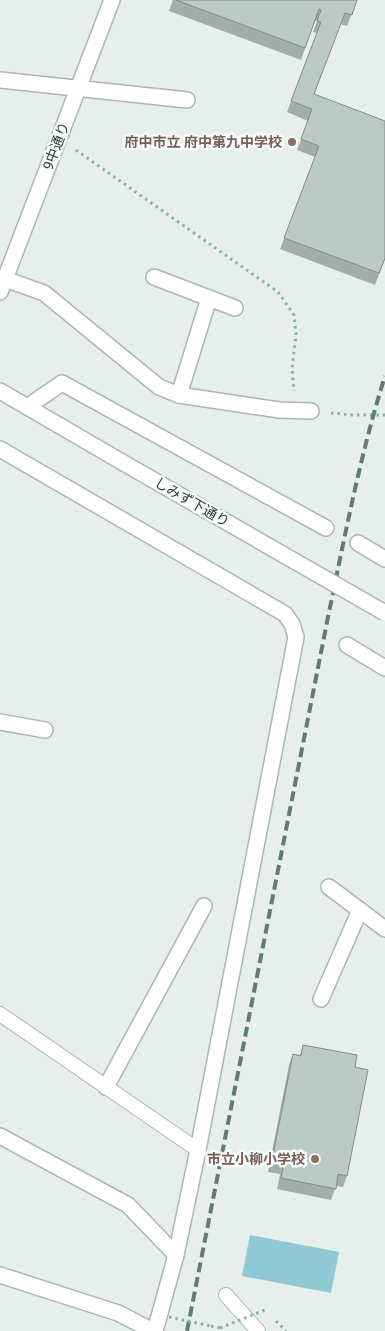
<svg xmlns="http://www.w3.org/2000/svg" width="385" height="1331" viewBox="0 0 385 1331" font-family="Roboto,'Noto Sans JP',sans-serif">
  <rect width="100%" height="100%" fill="#e6efeb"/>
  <!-- water -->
  <polygon fill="#8ec9d4" points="250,1235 339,1252 331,1293 242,1276"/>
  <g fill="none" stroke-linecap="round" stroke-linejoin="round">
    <defs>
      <g id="service">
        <polyline points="0,1014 198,1150"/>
        <polyline points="226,1295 258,1331"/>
      </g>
      <g id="minor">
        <polyline points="0,80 187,100"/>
        <polyline points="154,277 235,308"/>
        <polyline points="5,279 44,293 159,387 179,395 279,410 311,411"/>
        <polyline points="179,395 209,298"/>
        <polyline points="27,407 62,383 326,528"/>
        <polyline points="0,449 285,614 292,624 296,637 198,1150 176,1255 155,1331"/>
        <polyline points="358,543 385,559"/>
        <polyline points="347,645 385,668"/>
        <polyline points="0,722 45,730"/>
        <polyline points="329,887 385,929"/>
        <polyline points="321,999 360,910"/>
        <polyline points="106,1087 204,906"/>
        <polyline points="0,1136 128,1205 176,1255"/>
        <polyline points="0,1275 118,1313 153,1331"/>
      </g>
      <g id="tertiary">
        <polyline points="0,292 112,0"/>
        <polyline points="0,391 122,462"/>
      </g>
    </defs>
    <!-- service casing -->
    <use href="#service" stroke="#a8b8b2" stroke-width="16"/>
    <!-- minor casing -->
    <use href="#minor" stroke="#a8b8b2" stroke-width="18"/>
    <!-- tertiary casing -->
    <use href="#tertiary" stroke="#a8b8b2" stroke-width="18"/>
    <!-- path -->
    <g stroke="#86b3a5" stroke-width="3" stroke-dasharray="2.5 4" stroke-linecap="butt">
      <polyline points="76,150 278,292 294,315 296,335 292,368 294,391"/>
      <polyline points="331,413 352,415 385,415"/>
      <polyline points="276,1321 286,1331"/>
      <polyline points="211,1326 220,1328"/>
    </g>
    <!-- service -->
    <use href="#service" stroke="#fff" stroke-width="14"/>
    <!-- minor -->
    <use href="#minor" stroke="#fff" stroke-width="15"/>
    <!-- tertiary -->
    <use href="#tertiary" stroke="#fff" stroke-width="15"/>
    <!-- rail -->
    <path stroke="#5f7d75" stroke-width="4" stroke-dasharray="10 5" stroke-linecap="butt" d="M187,1331L328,617C345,536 360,455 385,376"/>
    <defs>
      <polyline id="tertiary-bridge" points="122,462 385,613"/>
    </defs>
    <!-- tertiary-bridge casing -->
    <use href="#tertiary-bridge" stroke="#a8b8b2" stroke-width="18" stroke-linecap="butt"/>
    <!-- path-bridge -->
    <g stroke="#86b3a5" stroke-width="3" stroke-dasharray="2.5 4" stroke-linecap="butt">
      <polyline points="169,1317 211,1326"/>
      <polyline points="220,1328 265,1310"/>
    </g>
    <!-- tertiary-bridge -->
    <use href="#tertiary-bridge" stroke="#fff" stroke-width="15"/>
  </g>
  <!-- wall -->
  <g fill="#a1aea9">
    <polygon points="173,0 357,0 347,26 340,24 314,94 385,259 375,285 280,249 315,157 297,150 308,121 287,112 317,33 313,32 317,21 315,21 301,60 169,11"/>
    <polygon points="303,1045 355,1067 347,1176 343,1187 336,1186 331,1200 277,1189 280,1174 268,1172 289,1065 293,1054 300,1055"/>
  </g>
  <!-- building -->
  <g fill="#bbcac4" stroke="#838d89">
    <polygon points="176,0 357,0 352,15 345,13 314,94 385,121 385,258 379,273 284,238 319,146 301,139 312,109 291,101 321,22 317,21 321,10 319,9 305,48"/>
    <polygon points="303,1045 357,1055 355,1067 368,1070 347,1176 338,1174 336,1189 281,1178 284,1163 272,1160 293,1054 301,1056"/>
  </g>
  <!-- markers -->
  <g fill="#8d6e63" stroke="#f7fbf9" stroke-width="2">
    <circle cx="292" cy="142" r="5"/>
    <circle cx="315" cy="1159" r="5"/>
  </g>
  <g text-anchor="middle" stroke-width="5" stroke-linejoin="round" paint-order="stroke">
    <!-- education labels -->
    <g font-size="14" font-weight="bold" fill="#785e54" stroke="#f7fbf9" text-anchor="end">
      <text x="282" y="147">府中市立 府中第九中学校</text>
      <text x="305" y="1164">市立小柳小学校</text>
    </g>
    <!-- street labels -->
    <g font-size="14" fill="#24423a" stroke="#f7fbf9">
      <text transform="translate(56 146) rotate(-69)" y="5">9中通り</text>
      <text transform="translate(192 502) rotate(30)" y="5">しみず下通り</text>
    </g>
  </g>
</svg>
